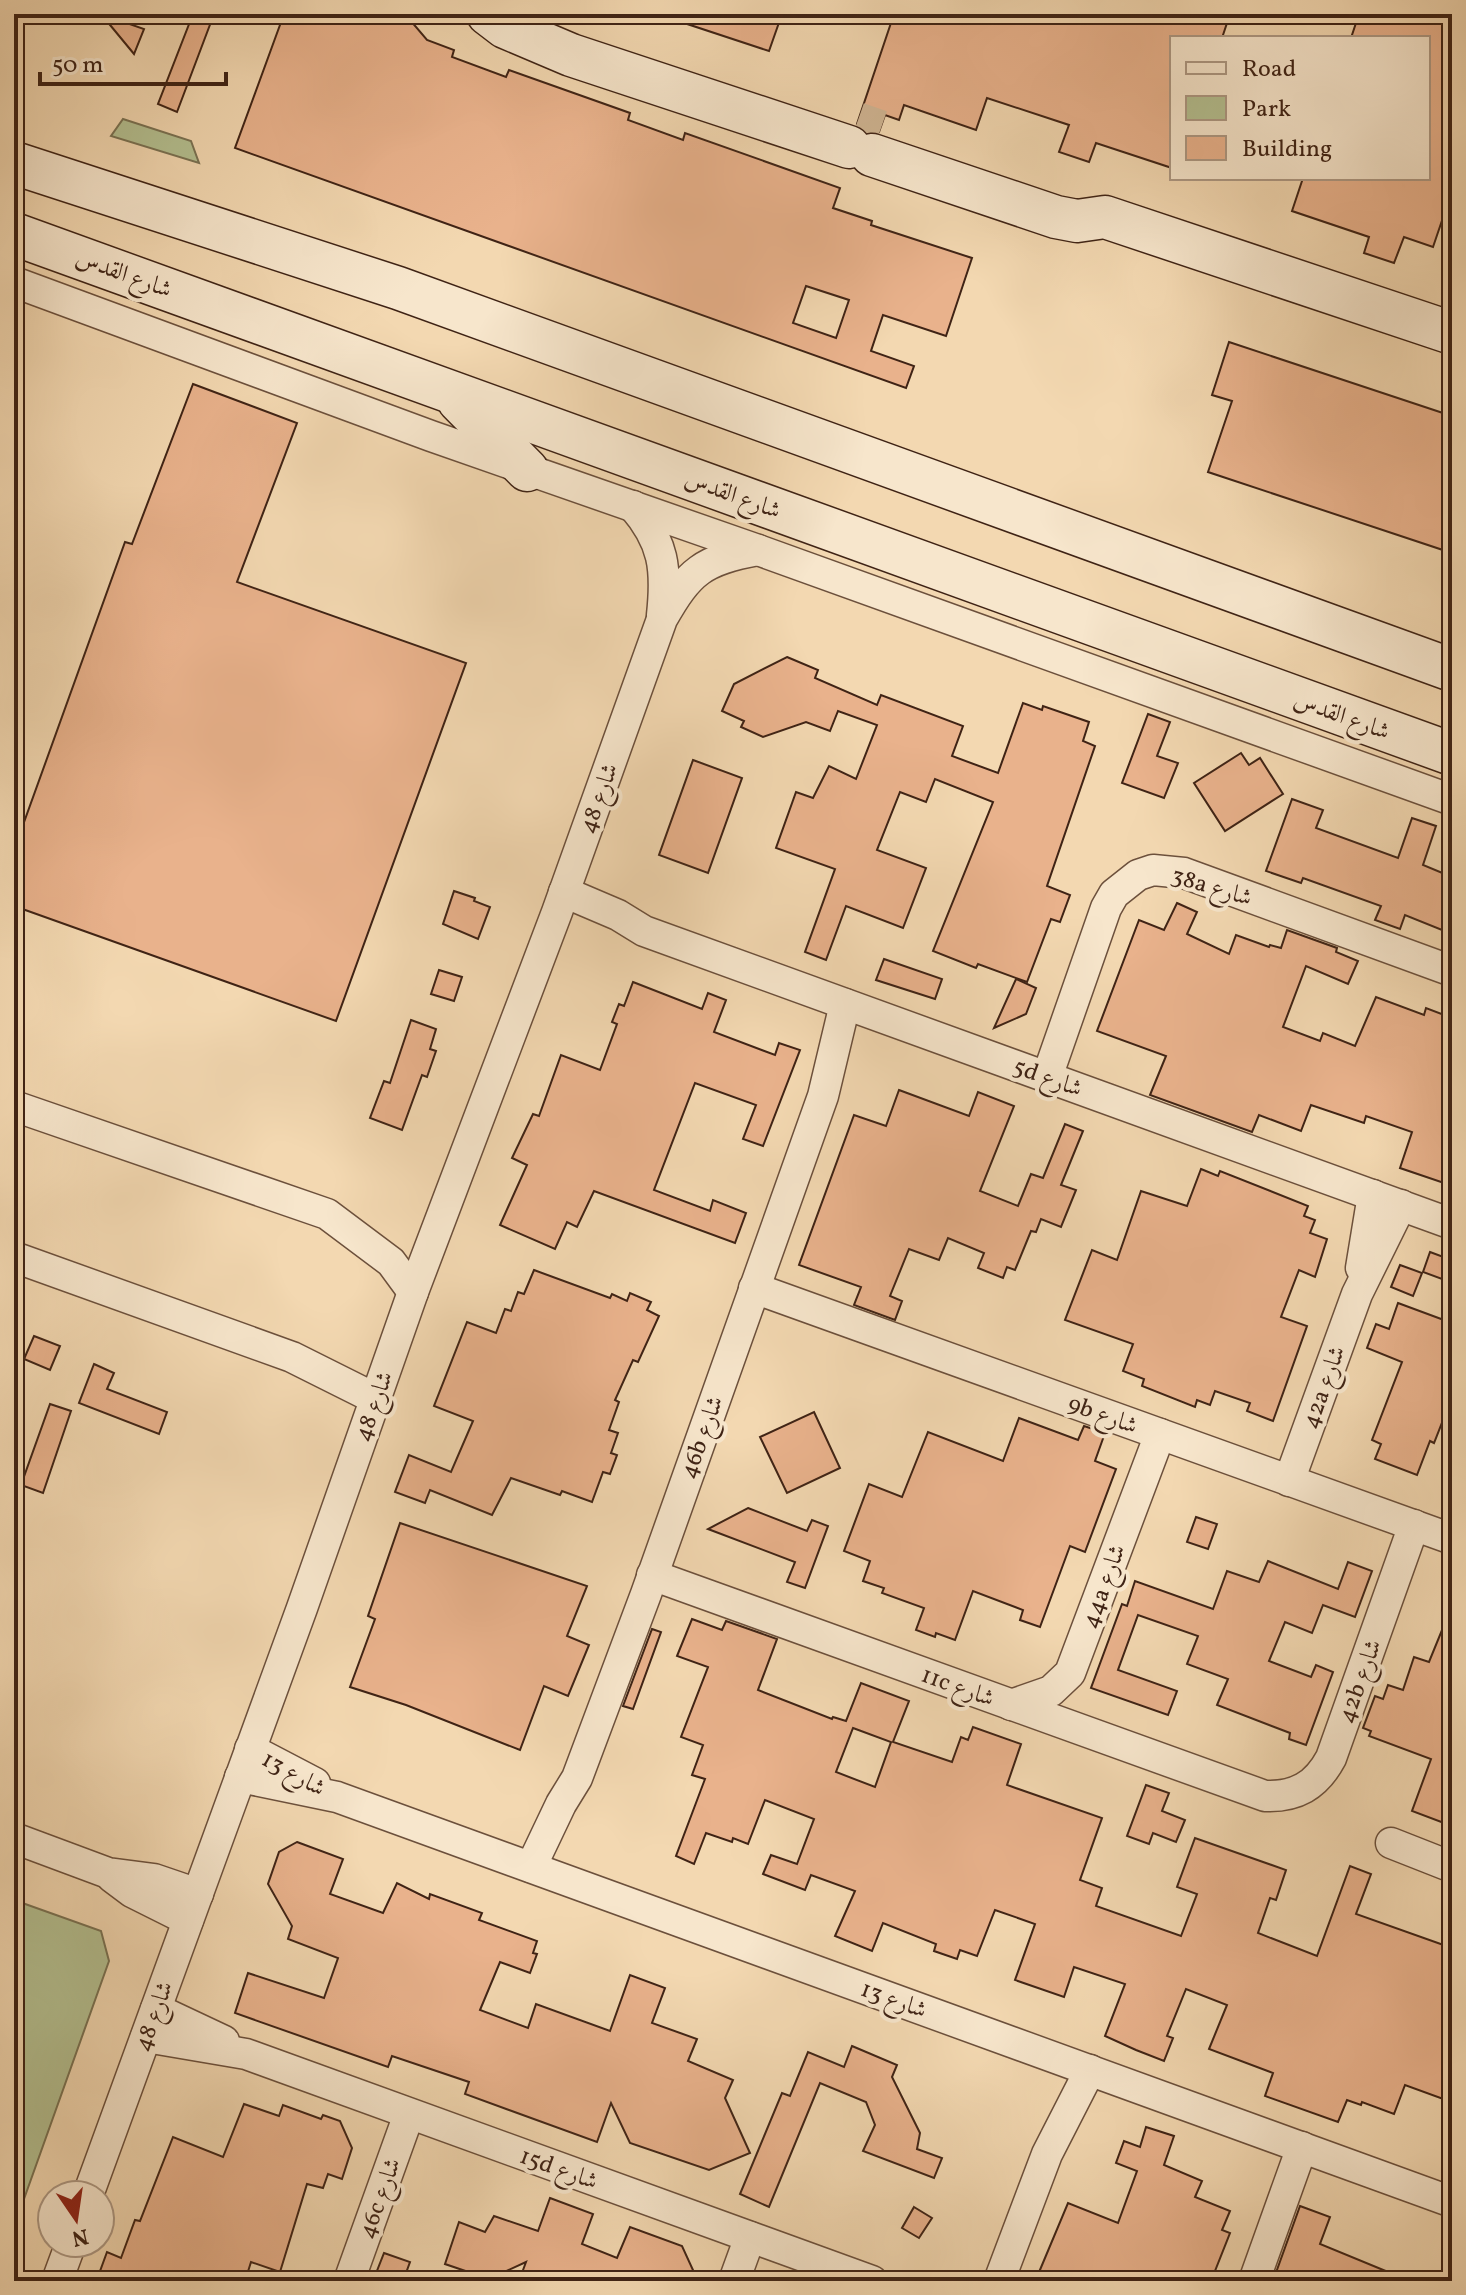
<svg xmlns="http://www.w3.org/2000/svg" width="1466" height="2295" viewBox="0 0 1466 2295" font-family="Vollkorn,Amiri,serif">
  <rect width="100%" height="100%" fill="#f3d8b1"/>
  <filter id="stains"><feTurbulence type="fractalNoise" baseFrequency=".0025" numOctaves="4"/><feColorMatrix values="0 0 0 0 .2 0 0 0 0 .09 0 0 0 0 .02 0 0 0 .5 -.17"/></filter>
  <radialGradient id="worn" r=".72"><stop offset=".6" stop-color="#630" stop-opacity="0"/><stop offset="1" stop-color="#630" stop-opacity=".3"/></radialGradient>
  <!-- green -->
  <g fill="#b4c091" stroke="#7a7253" stroke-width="2">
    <polygon points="123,119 191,141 199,163 111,136"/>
    <polygon points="14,1900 101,1931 109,1961 14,2227"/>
  </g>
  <!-- building -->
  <g fill="#e9b28c" stroke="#3f2315" stroke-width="2" fill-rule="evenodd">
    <polygon points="101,14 144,29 134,54"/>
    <polygon points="193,14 214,14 177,112 158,104"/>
    <path d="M284,14H405L427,40L454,50L452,57L506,77L509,70L630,113L628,120L683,140L685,133L840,188L833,208L872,221L871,225L972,258L946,336L883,315L871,351L914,366L906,388L235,148ZM806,286L849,300L836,338L793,323Z"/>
    <polygon points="670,14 782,14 769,51 669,18"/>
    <polygon points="894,14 1230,14 1222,38 1172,38 1172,168 1096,143 1089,162 1059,152 1069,125 987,98 976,130 904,105 899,120 885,115 879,132 867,132 857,124"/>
    <polygon points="1359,14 1452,14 1452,191 1433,247 1404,237 1394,263 1364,253 1369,237 1292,211 1303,178 1428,178 1428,38 1351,38"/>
    <polygon points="1229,342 1452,416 1452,553 1208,472 1232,401 1212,395"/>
    <polygon points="193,384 297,423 237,582 466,663 336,1021 14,906 14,850 125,542 132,544"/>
    <polygon points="787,657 818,670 815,678 877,705 881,695 963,726 952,756 998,773 1023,703 1042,710 1043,706 1089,722 1083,741 1095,746 1047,886 1070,895 1060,922 1051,919 1027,982 978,964 976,968 933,951 993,802 935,779 926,802 900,792 877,850 926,868 903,928 846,906 826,960 805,952 835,869 776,848 796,792 813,798 829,766 856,779 877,725 838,711 830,731 806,722 763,737 741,727 744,721 722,711 734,684"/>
    <polygon points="1148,714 1170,722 1157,756 1178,763 1164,798 1122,783"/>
    <polygon points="1241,753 1249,765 1260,758 1283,794 1225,831 1194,783"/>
    <polygon points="693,760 742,778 708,873 659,855"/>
    <polygon points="1292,799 1323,810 1316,828 1398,858 1412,818 1436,826 1423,865 1452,877 1452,934 1405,915 1400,929 1375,920 1381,906 1303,878 1301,883 1266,871"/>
    <polygon points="454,891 475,898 474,901 490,907 478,939 443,924"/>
    <polygon points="1177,903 1197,912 1187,934 1229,954 1236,935 1269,947 1270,945 1281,948 1287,930 1337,948 1336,952 1358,961 1348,984 1306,966 1283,1027 1320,1041 1323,1033 1355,1046 1376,997 1424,1015 1426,1008 1452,1018 1452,1159 1444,1183 1400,1168 1412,1132 1366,1116 1364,1123 1311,1105 1301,1131 1259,1115 1252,1132 1150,1095 1166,1056 1097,1031 1139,920 1164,930"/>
    <polygon points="884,959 942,979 935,999 876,980"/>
    <polygon points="439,970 462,977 454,1001 431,994"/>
    <polygon points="1016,979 1036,988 1026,1014 994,1028"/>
    <polygon points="633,982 702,1009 708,993 726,1000 714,1032 775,1055 779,1043 800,1050 763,1146 743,1139 756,1105 695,1083 654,1190 710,1211 713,1200 746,1213 735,1243 594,1191 577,1227 567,1222 555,1249 500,1225 527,1165 512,1158 533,1114 539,1116 561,1055 600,1070 617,1024 612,1022 619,1004 624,1006"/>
    <polygon points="411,1020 436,1029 430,1049 436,1051 427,1077 422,1075 402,1130 370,1118 384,1081 390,1083"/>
    <polygon points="899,1090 969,1116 978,1092 1014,1106 980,1191 1018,1206 1031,1174 1043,1178 1065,1124 1083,1131 1061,1185 1076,1190 1061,1227 1041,1219 1036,1232 1031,1231 1015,1270 1007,1267 1003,1278 978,1268 984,1253 948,1238 939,1260 909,1249 890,1296 902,1301 895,1320 854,1305 861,1287 799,1265 854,1115 886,1126"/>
    <polygon points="1201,1169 1218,1176 1220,1171 1308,1206 1304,1216 1315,1220 1310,1233 1327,1239 1315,1277 1299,1270 1281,1317 1307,1326 1273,1421 1247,1411 1250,1403 1215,1391 1210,1405 1197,1400 1195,1407 1142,1386 1144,1379 1123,1371 1133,1344 1065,1320 1092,1250 1117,1260 1141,1191 1187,1206"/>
    <polygon points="1430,1252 1449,1259 1442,1279 1423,1272"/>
    <polygon points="1400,1265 1422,1273 1413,1296 1391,1287"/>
    <polygon points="534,1270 610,1298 612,1294 627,1301 630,1293 651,1302 647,1310 659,1316 638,1362 633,1360 615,1400 619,1402 609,1430 618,1433 611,1453 617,1455 610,1474 603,1472 592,1502 562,1491 560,1495 511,1478 492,1515 430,1490 425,1503 395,1492 409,1455 451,1472 473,1421 434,1406 467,1322 496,1333 505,1309 511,1311 518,1292 524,1294"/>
    <polygon points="1398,1303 1452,1323 1452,1397 1434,1443 1430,1441 1417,1475 1375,1459 1381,1444 1372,1440 1402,1362 1367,1348 1376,1324 1389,1329"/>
    <polygon points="34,1336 60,1346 50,1370 24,1359"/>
    <polygon points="94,1364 114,1373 107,1389 167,1412 159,1434 79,1403"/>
    <polygon points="50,1404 71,1411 43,1493 21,1485"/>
    <polygon points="814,1412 840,1468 787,1493 760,1437"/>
    <polygon points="1019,1418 1078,1440 1084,1426 1105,1433 1095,1461 1116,1469 1085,1552 1070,1546 1040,1627 1020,1620 1023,1610 973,1591 955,1640 936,1633 935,1637 916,1630 924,1608 882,1593 884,1588 863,1581 870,1561 844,1551 869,1484 902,1497 928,1432 1003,1461"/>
    <polygon points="748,1508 807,1531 812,1520 828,1526 805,1588 787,1582 795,1562 708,1529"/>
    <polygon points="1196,1517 1217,1524 1208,1549 1187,1542"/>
    <polygon points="400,1523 587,1586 567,1636 589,1645 568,1696 544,1686 520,1750 406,1705 350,1687 375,1619 368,1616"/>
    <polygon points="1268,1561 1338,1589 1348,1562 1372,1571 1355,1617 1323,1605 1312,1633 1285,1622 1269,1661 1311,1677 1316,1665 1333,1672 1306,1745 1289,1739 1290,1733 1217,1705 1228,1679 1187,1664 1198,1636 1138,1615 1118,1670 1177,1691 1168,1715 1091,1688 1122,1604 1127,1606 1135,1581 1213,1609 1227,1571 1259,1582"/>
    <polygon points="1451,1608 1452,1608 1452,1826 1412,1811 1431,1759 1369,1736 1371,1731 1363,1728 1375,1696 1383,1699 1388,1685 1403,1690 1414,1657 1429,1662"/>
    <path d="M692,1619L722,1630L726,1621L777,1639L758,1690L832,1719L833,1717L846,1721L861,1683L909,1701L893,1742L952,1762L961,1737L968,1740L973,1727L1021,1744L1007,1785L1102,1818L1080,1880L1102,1888L1096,1906L1181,1936L1197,1894L1177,1887L1195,1838L1286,1870L1276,1900L1270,1898L1258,1933L1317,1956L1350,1866L1371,1874L1356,1914L1452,1948V2086L1446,2100L1405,2085L1394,2114L1362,2102L1361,2105L1347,2100L1338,2122L1265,2096L1273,2073L1209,2049L1227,2005L1186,1989L1167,2036L1173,2038L1164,2061L1136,2050L1105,2036L1125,1984L1074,1967L1064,1997L1015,1980L1035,1924L995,1910L977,1956L960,1950L957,1959L934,1951L936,1944L883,1923L872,1951L835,1936L855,1891L811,1875L805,1890L763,1874L771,1855L797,1864L814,1819L765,1800L748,1844L733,1838L732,1842L706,1833L694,1864L676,1856L705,1779L692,1775L703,1745L681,1737L708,1667L677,1656ZM853,1728L891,1742L875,1787L836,1772Z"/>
    <polygon points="652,1629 661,1632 633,1709 623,1706"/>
    <polygon points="1146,1785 1169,1793 1162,1811 1185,1820 1176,1842 1153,1833 1149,1844 1127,1836"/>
    <polygon points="297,1842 343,1859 330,1894 383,1913 397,1883 429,1899 430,1894 482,1913 479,1920 537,1941 533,1953 537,1954 530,1973 500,1962 480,2010 528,2028 536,2004 610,2031 630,1975 665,1988 652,2023 697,2039 688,2061 733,2080 725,2098 750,2153 709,2170 630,2143 611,2103 597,2142 465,2094 469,2082 392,2056 388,2067 235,2013 248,1973 324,1998 338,1958 288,1939 292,1926 268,1884 279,1852"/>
    <polygon points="852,2046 897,2065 892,2077 920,2133 917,2149 942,2158 934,2178 863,2151 875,2125 866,2102 820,2083 769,2207 740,2194 782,2093 790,2096 808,2052 844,2067"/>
    <polygon points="244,2104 279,2116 283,2105 321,2119 323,2115 340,2121 352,2148 342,2179 328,2174 323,2188 307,2184 280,2272 251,2262 245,2281 117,2281 99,2274 107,2252 121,2258 135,2220 140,2221 173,2137 223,2157"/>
    <polygon points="1146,2127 1174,2136 1164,2165 1202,2181 1195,2197 1230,2211 1222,2230 1230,2233 1211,2281 1049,2281 1037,2277 1068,2203 1118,2223 1137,2171 1116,2163 1124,2141 1140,2147"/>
    <polygon points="550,2198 593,2214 582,2244 617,2258 630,2227 682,2246 698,2281 519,2281 526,2262 489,2279 445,2264 459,2222 485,2232 494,2216 538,2231"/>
    <polygon points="1300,2206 1330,2217 1320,2244 1410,2281 1273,2281"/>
    <polygon points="914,2207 932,2218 919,2238 902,2228"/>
    <polygon points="384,2253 410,2262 403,2281 373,2281"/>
  </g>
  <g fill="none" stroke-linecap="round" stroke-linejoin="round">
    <!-- secondary-tunnel -->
    <polyline stroke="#cfb492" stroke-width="42" stroke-dasharray="42 21" stroke-linecap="butt" points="857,123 880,131"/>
    <defs>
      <g id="street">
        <polyline points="14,282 431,436 758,550 1452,800"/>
        <path d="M633,506C664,542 667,569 662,615"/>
        <polyline points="564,892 618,915 644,931 1452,1224"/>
        <polyline points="1047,1077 1106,908 1114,894 1138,875 1153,870 1184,873 1452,971"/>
        <polyline points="14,1106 327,1214 391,1262 413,1292"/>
        <polyline points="14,1257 292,1357 376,1399"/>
        <polyline points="1361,1268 1373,1195"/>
        <polyline points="754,1288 1452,1539"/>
        <polyline points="1289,1481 1357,1294 1401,1205"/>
        <path d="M652,1575L1265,1796C1296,1797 1316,1786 1331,1758L1414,1525"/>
        <polyline points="1011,1705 1051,1691 1070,1673 1160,1434"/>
        <polyline points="250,1749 315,1783"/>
        <polyline points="240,1777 337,1797 1452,2202"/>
        <polyline points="14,1838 108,1873 154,1879 198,1894"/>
        <polyline points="1391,1843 1452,1867"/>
        <polyline points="531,1867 561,1804 577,1778 646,1594 823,1096 845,1004"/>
        <polyline points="112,1877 132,1892 188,1920"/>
        <polyline points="156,2009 224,2041"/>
        <polyline points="146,2037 246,2054 872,2281"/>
        <path d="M88,2195L302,1608L413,1292L557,912L662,619C689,571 703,560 758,550"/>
        <polyline points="57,2281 71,2243"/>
        <polyline points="349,2281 409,2114"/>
        <polyline points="734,2281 750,2237"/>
        <polyline points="999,2281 1047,2154 1090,2070"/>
        <polyline points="1254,2281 1302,2147"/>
      </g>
      <g id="secondary">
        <polyline points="488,14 505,27 571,55 849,147"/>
        <polyline points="872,155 1056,217 1077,221 1105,217 1452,333"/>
        <polyline points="14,163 398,288 1452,670"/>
        <polyline points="14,234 1452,754"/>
        <polyline points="459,401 527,470"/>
      </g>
    </defs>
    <!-- street casing -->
    <use href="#street" stroke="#6c503c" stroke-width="33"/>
    <!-- secondary casing -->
    <use href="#secondary" stroke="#3f2315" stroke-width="45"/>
    <!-- street -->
    <use href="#street" stroke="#f7e6cc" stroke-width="30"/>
    <!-- secondary -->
    <use href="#secondary" stroke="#f7e6cc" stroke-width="42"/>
  </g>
  <g text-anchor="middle" stroke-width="8" stroke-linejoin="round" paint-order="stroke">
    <!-- street labels -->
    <g font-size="24" fill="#3f2315" stroke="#f7e6cc">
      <text transform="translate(124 273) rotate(20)" y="8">شارع القدس</text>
      <text transform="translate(733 494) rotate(20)" y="8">شارع القدس</text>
      <text transform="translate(1342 715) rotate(20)" y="8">شارع القدس</text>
      <text transform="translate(598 798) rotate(-70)" y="8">شارع 48</text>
      <text transform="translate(1212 886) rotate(17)" y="8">38a شارع</text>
      <text transform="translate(1048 1077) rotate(20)" y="8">5d شارع</text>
      <text transform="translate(1323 1387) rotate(-70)" y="8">42a شارع</text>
      <text transform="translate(373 1406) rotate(-70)" y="8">شارع 48</text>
      <text transform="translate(1103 1414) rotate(20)" y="8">9b شارع</text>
      <text transform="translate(701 1437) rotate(-70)" y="8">46b شارع</text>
      <text transform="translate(1103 1586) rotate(-70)" y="8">44a شارع</text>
      <text transform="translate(1359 1681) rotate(-70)" y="8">42b شارع</text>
      <text transform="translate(958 1686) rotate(20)" y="8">11c شارع</text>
      <text transform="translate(294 1773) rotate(29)" y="8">شارع 13</text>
      <text transform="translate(894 1999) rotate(20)" y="8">شارع 13</text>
      <text transform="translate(153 2016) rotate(-70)" y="8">شارع 48</text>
      <text transform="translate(559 2168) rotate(20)" y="8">15d شارع</text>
      <text transform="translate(379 2198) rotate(-70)" y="8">46c شارع</text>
    </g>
  </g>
  <!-- margin -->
  <rect width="1466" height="2295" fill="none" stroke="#f3d8b1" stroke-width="48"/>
  <rect x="16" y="16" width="1434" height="2263" fill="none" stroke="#3f2315" stroke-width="4"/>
  <rect x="24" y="24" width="1418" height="2247" fill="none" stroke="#3f2315" stroke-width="2"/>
  <!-- legend -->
  <rect x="1170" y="36" width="260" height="144" fill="#f7e6cc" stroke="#ad9883" stroke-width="2"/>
  <rect x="1186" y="62" width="40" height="12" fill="#f7e6cc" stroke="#ad9883" stroke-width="2"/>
  <text x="1242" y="76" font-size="24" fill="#3f2315">Road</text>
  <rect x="1186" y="96" width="40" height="24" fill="#b4c091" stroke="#ad9883" stroke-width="2"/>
  <text x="1242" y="116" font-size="24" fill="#3f2315">Park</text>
  <rect x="1186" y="136" width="40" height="24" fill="#e9b28c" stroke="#ad9883" stroke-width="2"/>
  <text x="1242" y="156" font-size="24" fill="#3f2315">Building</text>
  <!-- north arrow -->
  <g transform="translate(76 2219) rotate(167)"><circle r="38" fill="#f7e6cc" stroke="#ad9883" stroke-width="2"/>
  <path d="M0-6L14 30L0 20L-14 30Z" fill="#8f2418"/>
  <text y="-12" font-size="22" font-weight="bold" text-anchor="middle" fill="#3f2315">N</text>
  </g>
  <!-- scale -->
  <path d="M40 72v12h186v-12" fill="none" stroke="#3f2315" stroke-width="4"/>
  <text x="52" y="72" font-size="24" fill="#3f2315" stroke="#f7e6cc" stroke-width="6" paint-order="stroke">50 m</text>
  <rect width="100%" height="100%" filter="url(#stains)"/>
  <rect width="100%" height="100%" fill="url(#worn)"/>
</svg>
